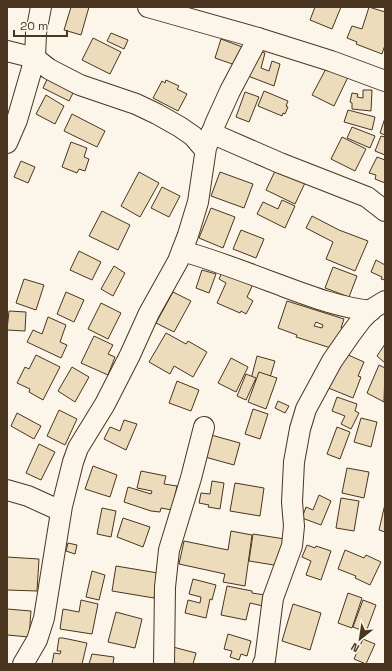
<svg xmlns="http://www.w3.org/2000/svg" width="392" height="671" viewBox="0 0 392 671" font-family="'Space Grotesk',sans-serif">
  <rect width="100%" height="100%" fill="#fbf6e9"/>
  <!-- building -->
  <g fill="#ecdcbc" stroke="#4a3520" fill-rule="evenodd">
    <polygon points="71,7 89,7 81,35 64,30"/>
    <polygon points="315,7 341,7 332,29 310,20"/>
    <polygon points="369,7 385,12 385,45 382,54 356,44 357,42 347,38 352,26 362,29"/>
    <polygon points="111,33 128,40 124,49 107,41"/>
    <polygon points="93,38 121,52 110,74 82,60"/>
    <polygon points="221,39 245,48 238,66 215,58"/>
    <polygon points="256,50 265,53 261,68 269,71 272,61 280,64 274,86 248,76"/>
    <polygon points="328,65 349,75 334,106 312,95"/>
    <polygon points="49,75 76,87 69,101 43,88"/>
    <polygon points="166,80 179,86 177,89 187,94 178,111 153,98 162,81 165,83"/>
    <polygon points="363,90 372,90 371,111 352,109 352,103 350,102 352,93 358,94 357,97 363,98"/>
    <polygon points="264,91 288,101 286,106 288,107 285,114 283,113 282,116 258,106"/>
    <polygon points="245,92 259,97 249,122 236,117"/>
    <polygon points="46,95 64,106 55,124 36,114"/>
    <polygon points="348,110 375,117 372,130 344,122"/>
    <polygon points="72,114 105,131 97,147 64,131"/>
    <polygon points="385,118 385,135 380,133"/>
    <polygon points="352,127 375,136 370,148 347,138"/>
    <polygon points="381,136 385,137 385,155 375,151"/>
    <polygon points="342,137 366,149 355,171 331,159"/>
    <polygon points="71,142 87,148 84,157 89,159 85,171 79,169 77,173 62,167"/>
    <polygon points="377,157 385,160 385,183 375,179 376,175 369,173"/>
    <polygon points="21,161 35,167 28,183 14,177"/>
    <polygon points="276,169 305,183 295,204 266,190"/>
    <polygon points="139,172 159,183 140,217 121,206"/>
    <polygon points="220,172 253,184 244,208 211,196"/>
    <polygon points="162,187 180,196 169,217 151,208"/>
    <polygon points="282,200 295,206 285,228 257,214 263,202 278,209"/>
    <polygon points="211,208 235,217 223,248 199,238"/>
    <polygon points="102,211 130,225 118,250 89,236"/>
    <polygon points="312,216 339,230 368,241 355,271 326,259 333,242 306,228"/>
    <polygon points="241,230 264,239 256,258 233,249"/>
    <polygon points="79,251 101,262 92,280 70,270"/>
    <polygon points="376,260 385,265 385,280 381,279 382,277 371,272"/>
    <polygon points="114,266 125,273 113,296 101,289"/>
    <polygon points="333,267 357,276 349,297 325,288"/>
    <polygon points="224,268 254,282 247,297 253,301 246,314 241,311 240,313 217,303 226,283 219,279"/>
    <polygon points="202,270 216,274 209,293 196,288"/>
    <polygon points="24,279 44,285 36,310 16,303"/>
    <polygon points="66,292 84,300 74,322 57,314"/>
    <polygon points="173,292 191,301 174,332 156,323"/>
    <path d="M287,301L344,319L341,328L345,329L334,349L296,337L297,335L278,328ZM316,322L323,325L322,328L314,326Z"/>
    <polygon points="101,303 121,313 108,339 88,329"/>
    <polygon points="9,311 26,312 25,331 7,330"/>
    <polygon points="48,317 66,325 60,342 67,345 61,358 27,342 33,330 42,334"/>
    <polygon points="166,333 186,344 188,341 207,352 193,377 174,366 170,374 149,362"/>
    <polygon points="94,336 113,345 108,354 115,357 108,375 81,363"/>
    <polygon points="385,344 385,363 377,356"/>
    <polygon points="346,354 364,362 358,376 361,377 353,398 326,387"/>
    <polygon points="36,355 60,367 43,400 29,392 30,389 17,383 25,367 29,369"/>
    <polygon points="257,356 275,361 268,384 251,379"/>
    <polygon points="231,358 248,367 236,392 218,383"/>
    <polygon points="379,365 385,368 384,402 367,393"/>
    <polygon points="72,367 89,377 75,402 58,391"/>
    <polygon points="259,372 277,378 266,409 248,402"/>
    <polygon points="246,374 256,378 246,400 237,396"/>
    <polygon points="177,381 199,390 191,411 169,403"/>
    <polygon points="337,397 357,404 355,411 359,413 351,429 341,424 345,416 332,411"/>
    <polygon points="278,401 289,406 285,413 275,408"/>
    <polygon points="253,409 268,414 260,439 245,434"/>
    <polygon points="59,410 77,419 65,445 47,436"/>
    <polygon points="17,413 41,426 34,439 11,426"/>
    <polygon points="361,418 377,422 371,447 354,442"/>
    <polygon points="124,420 137,424 126,450 104,439 110,427 120,431"/>
    <polygon points="337,427 350,432 340,459 327,454"/>
    <polygon points="211,435 240,443 234,465 205,457"/>
    <polygon points="39,444 55,452 41,480 26,473"/>
    <polygon points="93,466 117,475 110,497 85,489"/>
    <polygon points="347,468 369,472 364,498 342,493"/>
    <polygon points="141,471 166,476 164,484 177,486 172,510 161,508 160,512 151,511 124,502 128,487 151,494 152,491 137,488"/>
    <polygon points="212,481 224,483 220,509 208,507 209,505 199,503 201,493 210,494"/>
    <polygon points="235,483 264,488 260,516 230,511"/>
    <polygon points="319,495 331,501 321,525 302,518 306,507 313,510"/>
    <polygon points="341,498 359,501 354,531 336,528"/>
    <polygon points="385,504 385,532 379,530"/>
    <polygon points="102,508 116,511 111,537 97,534"/>
    <polygon points="123,518 150,527 143,547 117,537"/>
    <polygon points="231,531 252,535 245,586 223,582 225,574 179,564 184,541 228,550"/>
    <polygon points="253,534 285,539 280,566 249,561"/>
    <polygon points="68,543 77,545 75,554 66,551"/>
    <polygon points="307,545 315,548 316,546 331,551 321,580 306,575 311,561 302,557"/>
    <polygon points="345,550 364,558 366,555 381,562 370,585 355,578 356,576 338,569"/>
    <polygon points="7,557 39,559 37,591 7,590"/>
    <polygon points="116,566 158,573 154,598 112,591"/>
    <polygon points="92,571 105,575 99,600 86,597"/>
    <polygon points="193,579 216,585 212,600 210,599 206,618 185,613 188,600 200,603 201,597 189,594"/>
    <polygon points="227,586 252,591 252,593 265,595 263,606 250,603 246,620 221,615"/>
    <polygon points="348,593 362,598 352,628 338,623"/>
    <polygon points="81,600 98,604 92,634 60,629 63,609 79,612"/>
    <polygon points="363,600 376,605 366,632 353,627"/>
    <polygon points="293,604 321,613 310,650 282,641"/>
    <polygon points="7,609 31,611 29,637 7,635"/>
    <polygon points="116,612 142,619 135,648 108,642"/>
    <polygon points="228,634 251,641 247,656 241,654 239,660 230,657 232,651 224,649"/>
    <polygon points="59,638 63,638 87,643 82,664 52,664 54,653 60,654 61,651 57,651"/>
    <polygon points="363,639 375,644 366,664 354,659"/>
    <polygon points="173,647 196,653 193,664 169,663"/>
    <polygon points="92,654 114,657 113,664 89,664"/>
  </g>
  <g fill="none" stroke-linecap="round" stroke-linejoin="round">
    <defs>
      <g id="minor">
        <polyline points="148,7 258,38 331,61 385,81"/>
        <polyline points="7,51 35,58 49,69 80,85 136,104 157,114 180,127 193,136 205,150"/>
        <polyline points="211,133 280,163 367,197 385,211"/>
        <polyline points="7,143 17,120 35,58 36,33 41,7"/>
        <path d="M182,251C211,259 240,270 269,281C302,293 335,307 371,311"/>
        <polyline points="7,490 28,496 61,511"/>
        <polyline points="23,664 37,640 44,618 62,506 73,462 78,448 105,404 130,355 149,313 178,261 188,235 198,202 206,148 215,124 230,91 258,38"/>
        <polyline points="164,664 165,587 169,550 191,478 204,427"/>
        <polyline points="263,664 265,660 273,598 292,546 294,526 292,502 294,462 300,429 306,409 332,361 350,335 362,319 372,309 385,301"/>
      </g>
    </defs>
    <!-- minor casing -->
    <use href="#minor" stroke="#4a3520" stroke-width="22"/>
    <!-- minor -->
    <use href="#minor" stroke="#fbf6e9" stroke-width="20"/>
  </g>
  <!-- border -->
  <rect width="392" height="671" fill="none" stroke="#4a3520" stroke-width="16"/>
  <!-- north arrow -->
  <g transform="translate(360 639) rotate(210)" stroke="#fbf6e9" stroke-width="3" paint-order="stroke">
  <path d="M0-3L7 15L0 10L-7 15Z" fill="#4a3520"/>
  <text y="-6" font-size="11" font-weight="bold" text-anchor="middle" fill="#4a3520">N</text>
  </g>
  <!-- scale -->
  <path d="M14 30v6h53v-6" fill="none" stroke="#4a3520" stroke-width="2"/>
  <text x="20" y="30" font-size="12" fill="#4a3520" stroke="#fbf6e9" stroke-width="3" paint-order="stroke">20 m</text>
</svg>
